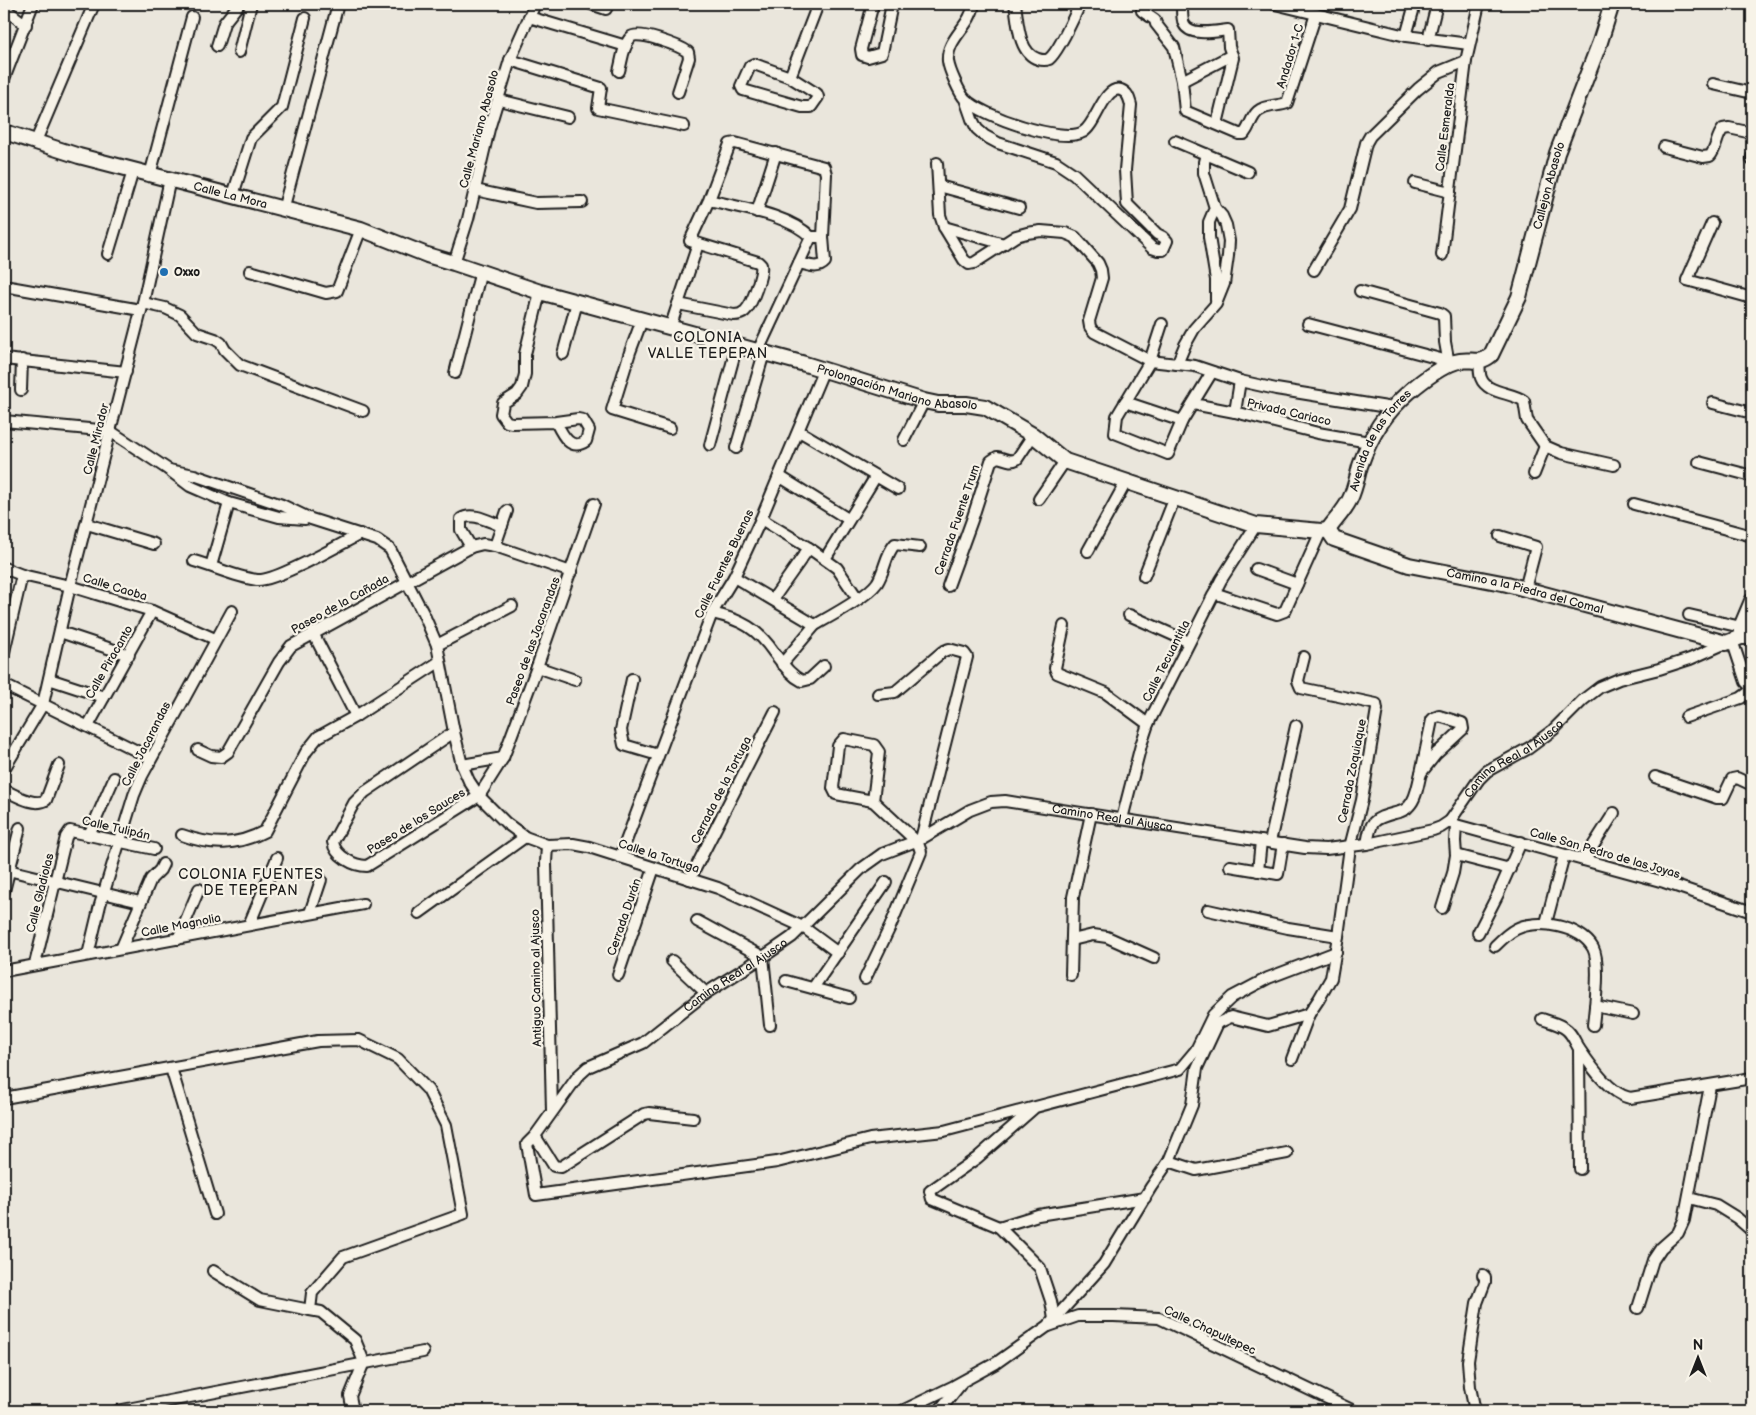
<svg xmlns="http://www.w3.org/2000/svg" width="1756" height="1415" viewBox="0 0 1756 1415" font-family="'Balsamiq Sans',sans-serif">
  <rect width="100%" height="100%" fill="#eae6dc"/>
  <filter id="ink" filterUnits="userSpaceOnUse"><feTurbulence type="fractalNoise" baseFrequency=".02" numOctaves="2"/><feDisplacementMap in="SourceGraphic" scale="10" xChannelSelector="R" yChannelSelector="G"/><feConvolveMatrix kernelMatrix="1 2 1 2 8 2 1 2 1" color-interpolation-filters="sRGB"/></filter>
  <g filter="url(#ink)">
    <g fill="none" stroke-linecap="round" stroke-linejoin="round">
      <defs>
        <g id="street">
          <polyline points="591,4 606,9 608,4"/>
          <polyline points="873,4 861,49 862,55 868,57 882,53 892,4"/>
          <path d="M1015,4C1018,21 1018,53 1038,59C1041,60 1045,61 1049,59C1059,51 1074,17 1080,4"/>
          <path d="M1143,4L1142,11L1155,20L1156,24L1174,47L1182,81L1185,111L1239,134H1244C1249,128 1250,122 1254,116C1261,104 1277,107 1287,103L1316,14"/>
          <polyline points="1275,4 1406,36 1469,44"/>
          <path d="M1182,7C1182,12 1182,20 1184,24C1190,37 1217,31 1228,30L1229,47L1233,58L1217,124"/>
          <polyline points="4,8 26,25"/>
          <polyline points="529,17 626,46"/>
          <polyline points="1406,36 1415,4"/>
          <polyline points="1428,40 1437,4"/>
          <polyline points="217,46 224,23 239,4"/>
          <polyline points="239,52 251,4"/>
          <polyline points="510,60 601,88 598,108 684,126"/>
          <path d="M619,71C622,61 623,45 631,37C638,30 680,46 688,52L689,58L678,92"/>
          <polyline points="790,77 817,94 818,97 811,107 802,107 743,90 741,86 750,66 754,64 790,77 818,4"/>
          <polyline points="4,79 33,4"/>
          <polyline points="1182,81 1232,55"/>
          <polyline points="1713,84 1752,93"/>
          <path d="M965,99L972,119L977,129L985,136L998,143L1056,162L1074,174L1152,248L1158,250H1163L1167,241L1163,237L1157,234L1127,204L1125,170L1131,105C1129,98 1128,93 1121,90C1104,85 1096,125 1083,132C1062,144 982,116 965,99C960,94 949,70 948,61C946,39 971,26 974,4"/>
          <polyline points="499,100 568,117"/>
          <polyline points="36,141 94,4"/>
          <polyline points="1175,141 1248,172"/>
          <path d="M1664,147L1703,157L1710,156C1717,148 1716,137 1723,129L1729,128L1752,133"/>
          <polyline points="1752,157 1752,160"/>
          <polyline points="937,163 940,215 944,227 964,260 969,264 974,263 1016,236 1027,233 1041,231 1065,233 1075,237 1098,263 1101,270 1102,278 1089,321 1090,327 1094,332 1150,361 1195,366 1240,381 1276,389 1393,408"/>
          <polyline points="150,175 192,17"/>
          <polyline points="1415,183 1450,192"/>
          <polyline points="939,186 1019,208"/>
          <polyline points="475,190 536,203 582,202"/>
          <polyline points="233,195 251,138 282,107 305,18"/>
          <polyline points="1215,208 1209,222 1209,237 1216,280 1216,300"/>
          <polyline points="283,210 338,4"/>
          <polyline points="757,212 776,153"/>
          <polyline points="1712,223 1687,280 1752,298"/>
          <polyline points="944,227 1004,244"/>
          <polyline points="108,254 133,171"/>
          <polyline points="1442,255 1466,61 1479,4"/>
          <polyline points="454,263 468,219 489,129 510,60 535,4"/>
          <path d="M799,263C808,265 818,270 825,262L823,237"/>
          <polyline points="1314,270 1350,209 1366,143 1370,136 1418,89 1439,72 1466,61"/>
          <polyline points="250,271 326,293 337,291 361,229"/>
          <polyline points="4,286 141,310"/>
          <polyline points="1360,291 1440,313 1444,316 1445,342 1449,364"/>
          <path d="M540,292L525,354V374L522,387L517,394L503,403L501,414L507,422L512,423L556,422L578,419L583,420L589,430L586,441C570,452 562,434 556,422"/>
          <polyline points="143,303 165,308 180,315 197,333 215,339 221,343 225,350 240,365 363,411"/>
          <path d="M678,304L734,315C738,315 742,314 745,311C752,305 763,273 761,265L758,262L690,241L709,200L730,144L735,143L824,167L826,174L823,237H811C788,214 740,208 709,200"/>
          <polyline points="642,320 630,352 612,410 670,428"/>
          <polyline points="1162,324 1150,361 1117,416 1115,433 1168,454 1182,421 1212,372"/>
          <polyline points="1308,324 1448,361"/>
          <polyline points="670,328 698,244"/>
          <polyline points="758,351 811,237"/>
          <polyline points="563,354 577,302"/>
          <polyline points="4,359 126,372"/>
          <path d="M1479,362C1480,367 1479,373 1481,378C1487,394 1512,392 1524,401L1527,420L1545,446L1561,453L1614,465"/>
          <polyline points="1177,364 1185,345 1194,329 1216,304 1224,284 1228,256 1229,241 1226,225 1222,216 1215,208 1204,173 1204,162 1206,154"/>
          <polyline points="455,373 481,271"/>
          <polyline points="1240,381 1235,412 1318,433 1369,442"/>
          <polyline points="21,390 22,360"/>
          <polyline points="1125,402 1182,421"/>
          <polyline points="1713,403 1752,413"/>
          <polyline points="1193,404 1235,412"/>
          <polyline points="4,421 110,431 169,470 190,486 229,503 279,517 305,519"/>
          <polyline points="799,431 898,489"/>
          <polyline points="904,440 924,401"/>
          <polyline points="710,445 737,345"/>
          <polyline points="736,448 764,353"/>
          <polyline points="1699,462 1752,476"/>
          <polyline points="169,470 194,475 282,505 311,519 377,540 390,549 424,615 437,645 454,732 462,765 469,781 479,796 506,823 525,837 547,845 573,844 589,847 718,888 803,927 838,953"/>
          <polyline points="1534,474 1545,446"/>
          <polyline points="779,476 848,519"/>
          <polyline points="1039,499 1065,461"/>
          <polyline points="1634,504 1752,536"/>
          <polyline points="761,519 809,548 837,568 858,599"/>
          <polyline points="87,524 154,544"/>
          <polyline points="1500,536 1536,547 1525,589"/>
          <polyline points="495,546 507,511"/>
          <path d="M471,547L461,530V519C472,511 490,522 502,526"/>
          <polyline points="1088,551 1126,482"/>
          <polyline points="825,559 876,476"/>
          <path d="M194,561C215,567 236,577 257,580C275,582 341,544 360,534"/>
          <polyline points="211,566 229,503"/>
          <polyline points="4,568 22,575 70,586 152,611 215,639"/>
          <polyline points="1256,569 1297,584"/>
          <polyline points="1144,576 1175,497"/>
          <path d="M734,577L815,625C831,616 867,597 877,583C885,571 885,555 895,544L920,547"/>
          <path d="M948,586L972,520L991,461L997,457C1005,458 1009,463 1017,459L1033,435"/>
          <polyline points="1214,593 1277,614 1285,611 1321,531"/>
          <polyline points="773,599 809,548"/>
          <path d="M712,613C742,620 757,628 775,654C783,664 790,675 802,681L810,679L824,666"/>
          <polyline points="1129,615 1189,642"/>
          <polyline points="1689,615 1741,627"/>
          <polyline points="1064,626 1055,668 1057,673 1106,693 1148,724"/>
          <polyline points="60,632 129,655"/>
          <polyline points="313,633 356,716"/>
          <polyline points="1732,640 1746,682 1752,688"/>
          <polyline points="437,645 512,606"/>
          <polyline points="4,652 22,575"/>
          <polyline points="782,664 815,625"/>
          <polyline points="537,667 575,680"/>
          <polyline points="49,679 104,697"/>
          <polyline points="632,679 621,730 624,745 658,755"/>
          <polyline points="4,685 151,758"/>
          <polyline points="878,694 895,692 942,652 949,649 964,653 967,657 921,839"/>
          <polygon points="1439,716 1462,723 1463,729 1436,754 1421,773 1432,720 1434,718"/>
          <polyline points="1686,717 1741,698 1752,690"/>
          <polyline points="88,726 152,611"/>
          <path d="M454,732L365,792L354,803L333,842C335,856 354,866 367,866L479,796L503,758L537,667L594,504"/>
          <polygon points="844,739 874,745 879,752 873,801 836,794 833,788 838,746"/>
          <polyline points="198,750 211,756 221,757 228,752 279,662 291,646 471,547 483,544 495,546 571,572"/>
          <polyline points="462,765 503,758"/>
          <polyline points="4,769 43,704 70,586 143,303 170,179"/>
          <polyline points="1655,777 1717,798 1723,798 1732,779 1737,778 1752,785"/>
          <path d="M4,790C16,795 34,807 46,800L59,765"/>
          <polyline points="1122,819 1141,745 1148,724 1221,580 1256,525"/>
          <polyline points="1450,821 1456,825 1664,882 1752,912"/>
          <polyline points="1456,825 1455,841 1456,855"/>
          <polyline points="89,835 114,778"/>
          <path d="M182,835C212,846 237,846 265,831L306,752L318,737L356,716L439,662"/>
          <polyline points="1270,842 1296,726"/>
          <path d="M1367,844C1371,821 1372,819 1395,813C1400,812 1406,810 1409,806C1417,798 1418,783 1421,773"/>
          <polyline points="547,845 546,863 552,1111"/>
          <polyline points="620,857 712,613 734,577 761,519 824,369"/>
          <polyline points="1584,860 1614,813"/>
          <polyline points="1230,866 1278,874 1283,844"/>
          <polyline points="4,869 140,902"/>
          <polyline points="1258,871 1261,841"/>
          <polyline points="690,879 775,712"/>
          <polyline points="4,891 20,828"/>
          <polyline points="1442,908 1453,873 1456,855 1510,869"/>
          <polyline points="1208,910 1288,928 1338,936"/>
          <polyline points="310,913 321,880"/>
          <polyline points="419,913 525,837"/>
          <polyline points="697,921 763,957 770,1025"/>
          <polyline points="1546,923 1564,855"/>
          <polyline points="249,925 277,858"/>
          <polyline points="1478,933 1498,894 1521,842"/>
          <polyline points="178,939 199,889"/>
          <polyline points="1072,940 1093,935 1107,937 1154,958"/>
          <path d="M1495,946C1501,940 1508,933 1516,929C1537,918 1581,926 1593,948C1601,963 1595,1007 1593,1025"/>
          <polyline points="121,949 151,879 160,870 163,864"/>
          <path id="s1" d="M1336,952L1268,978L1232,997L1213,1015L1196,1050L1180,1069L944,1131L870,1139L777,1162L536,1195L527,1144L535,1136L578,1076L588,1067L643,1043L706,993L763,957L792,937L861,869L882,854L921,839L970,810L991,802L1005,801L1305,848L1326,849L1367,844L1433,830L1441,827L1450,821L1479,779L1487,771L1529,748L1553,730L1583,700L1600,687L1619,679L1659,669L1690,659L1726,643"/>
          <polyline points="88,955 100,905 134,795 142,776 232,611"/>
          <polyline points="672,961 706,993"/>
          <polyline points="35,964 66,837 70,831 154,849"/>
          <polyline points="4,971 363,904"/>
          <polyline points="618,975 654,868"/>
          <polyline points="1071,975 1073,897 1091,814"/>
          <polyline points="865,979 890,927 921,852 919,846 916,841 873,801"/>
          <polyline points="786,981 849,998"/>
          <polyline points="813,988 886,882"/>
          <polyline points="1595,1006 1633,1014"/>
          <path d="M1542,1019C1550,1022 1561,1024 1567,1030C1573,1035 1575,1043 1580,1050C1591,1066 1610,1094 1630,1098L1752,1078"/>
          <polyline points="1579,1049 1580,1169"/>
          <polyline points="1292,1059 1309,1014"/>
          <polyline points="171,1068 215,1214"/>
          <polyline points="4,1098 318,1041 359,1040 398,1059 428,1090 446,1125 463,1214 343,1257 312,1293 310,1310 321,1312 355,1340 364,1362 350,1396 353,1411"/>
          <polyline points="1033,1109 977,1158 930,1191 932,1199 999,1227 1040,1268 1051,1301 1054,1319"/>
          <polyline points="535,1136 554,1166 561,1167 644,1114 649,1113 693,1118"/>
          <polyline points="1169,1161 1196,1170 1287,1153"/>
          <polyline points="1689,1198 1716,1205 1737,1218 1752,1231"/>
          <polyline points="999,1227 1038,1215 1145,1198"/>
          <polyline points="213,1271 260,1300 310,1310"/>
          <polyline points="1638,1308 1653,1260 1661,1248 1678,1233 1684,1220 1710,1086"/>
          <polyline points="1049,1326 1078,1316 1114,1316 1159,1318 1354,1411"/>
          <polyline points="117,1411 423,1352"/>
          <polyline points="902,1411 954,1386 996,1363 1048,1326 1104,1264 1151,1187 1169,1161 1192,1105 1197,1068 1218,1023 1231,1017 1268,1026 1309,1014 1319,999 1331,978 1338,936 1350,847 1362,800 1377,709 1376,704 1301,688 1298,681 1304,657"/>
          <polyline points="939,1411 960,1385"/>
          <polyline points="1475,1411 1470,1387 1468,1361 1477,1303 1485,1282 1485,1277 1483,1275"/>
        </g>
        <g id="secondary">
          <path id="s2" d="M4,133L11,134L79,156L361,229L427,255L454,263L540,292L805,364L924,401L938,404H966L985,407L1033,435L1065,461L1256,525L1321,531L1328,530"/>
          <path id="s3" d="M1328,530C1335,520 1345,510 1350,499C1355,489 1357,477 1360,466C1371,434 1385,413 1410,391C1422,381 1440,367 1455,362C1470,357 1478,366 1491,355L1519,297L1557,153L1600,42L1612,4"/>
          <path id="s4" d="M1328,530L1334,539L1409,565L1507,584L1726,643L1741,637H1752"/>
          <polyline points="1741,637 1741,627 1752,601"/>
        </g>
      </defs>
      <!-- street casing -->
      <use href="#street" stroke="#1c1c1c" stroke-width="14"/>
      <!-- secondary casing -->
      <use href="#secondary" stroke="#1c1c1c" stroke-width="18"/>
      <!-- street -->
      <use href="#street" stroke="#f7f3e8" stroke-width="10"/>
      <!-- secondary -->
      <use href="#secondary" stroke="#f7f3e8" stroke-width="14"/>
    </g>
  </g>
  <!-- markers -->
  <circle fill="#1f6fb2" stroke="#f7f3e8" stroke-width="2" cx="164" cy="272" r="5"/>
  <g text-anchor="middle" stroke-width="4.5" stroke-linejoin="round" paint-order="stroke">
    <!-- street labels -->
    <g font-size="12" fill="#1c1c1c" stroke="#f7f3e8">
      <text transform="translate(1290 56) rotate(-73)" y="4">Andador 1-C</text>
      <text transform="translate(1445 127) rotate(-83)" y="4">Calle Esmeralda</text>
      <text transform="translate(479 129) rotate(-75)" y="4">Calle Mariano Abasolo</text>
      <text dy="4" stroke="none"><textPath href="#s3" startOffset="435">Callejon Abasolo</textPath></text>
      <text dy="4" stroke="none"><textPath href="#s2" startOffset="235">Calle La Mora</textPath></text>
      <text dy="4" stroke="none"><textPath href="#s2" startOffset="930">Prolongación Mariano Abasolo</textPath></text>
      <text transform="translate(1289 412) rotate(13)" y="4">Privada Cariaco</text>
      <text transform="translate(96 439) rotate(-76)" y="4">Calle Mirador</text>
      <text dy="4" stroke="none"><textPath href="#s3" startOffset="105">Avenida de las Torres</textPath></text>
      <text transform="translate(957 520) rotate(-71)" y="4">Cerrada Fuente Trum</text>
      <text transform="translate(724 564) rotate(-64)" y="4">Calle Fuentes Buenas</text>
      <text transform="translate(115 587) rotate(17)" y="4">Calle Caoba</text>
      <text dy="4" stroke="none"><textPath href="#s4" startOffset="209">Camino a la Piedra del Comal</textPath></text>
      <text transform="translate(340 604) rotate(-29)" y="4">Paseo de la Cañada</text>
      <text transform="translate(533 641) rotate(-70)" y="4">Paseo de las Jacarandas</text>
      <text transform="translate(1166 661) rotate(-63)" y="4">Calle Tecuantitla</text>
      <text transform="translate(109 662) rotate(-60)" y="4">Calle Piracanto</text>
      <text transform="translate(146 744) rotate(-63)" y="4">Calle Jacarandas</text>
      <text dy="4" stroke="none"><textPath href="#s1" startOffset="2056">Camino Real al Ajusco</textPath></text>
      <text transform="translate(1352 771) rotate(-79)" y="4">Cerrada Zoquiaque</text>
      <text transform="translate(721 790) rotate(-63)" y="4">Cerrada de la Tortuga</text>
      <text dy="4" stroke="none"><textPath href="#s1" startOffset="1621">Camino Real al Ajusco</textPath></text>
      <text transform="translate(416 821) rotate(-32)" y="4">Paseo de los Sauces</text>
      <text transform="translate(116 828) rotate(13)" y="4">Calle Tulipán</text>
      <text transform="translate(1605 853) rotate(16)" y="4">Calle San Pedro de las Joyas</text>
      <text transform="translate(659 856) rotate(18)" y="4">Calle la Tortuga</text>
      <text transform="translate(40 893) rotate(-76)" y="4">Calle Gladiolas</text>
      <text transform="translate(624 917) rotate(-71)" y="4">Cerrada Durán</text>
      <text transform="translate(181 925) rotate(-11)" y="4">Calle Magnolia</text>
      <text dy="4" stroke="none"><textPath href="#s1" startOffset="1186">Camino Real al Ajusco</textPath></text>
      <text transform="translate(536 978) rotate(-91)" y="4">Antiguo Camino al Ajusco</text>
      <text transform="translate(1210 1330) rotate(25)" y="4">Calle Chapultepec</text>
    </g>
    <!-- poi labels -->
    <g font-size="12" font-weight="bold" fill="#1c1c1c" stroke="#f7f3e8" text-anchor="start">
      <text x="174" y="276">Oxxo</text>
    </g>
    <!-- neighbourhood labels -->
    <g font-size="14" letter-spacing="1" fill="#1c1c1c" stroke="#f7f3e8">
      <text x="708" y="342">COLONIA<tspan x="708" dy="16">VALLE TEPEPAN</tspan></text>
      <text x="251" y="879">COLONIA FUENTES<tspan x="251" dy="16">DE TEPEPAN</tspan></text>
    </g>
  </g>
  <!-- margin -->
  <rect width="1756" height="1415" fill="none" stroke="#f7f3e8" stroke-width="20"/>
  <rect x="10" y="10" width="1736" height="1395" fill="none" stroke="#1c1c1c" stroke-width="2" filter="url(#ink)"/>
  <!-- north arrow -->
  <g transform="translate(1698 1358)" stroke="#f7f3e8" stroke-width="4" paint-order="stroke">
  <path d="M0-4L9 19L0 12L-9 19Z" fill="#1c1c1c"/>
  <text y="-8" font-size="14" font-weight="bold" text-anchor="middle" fill="#1c1c1c">N</text>
  </g>
</svg>
